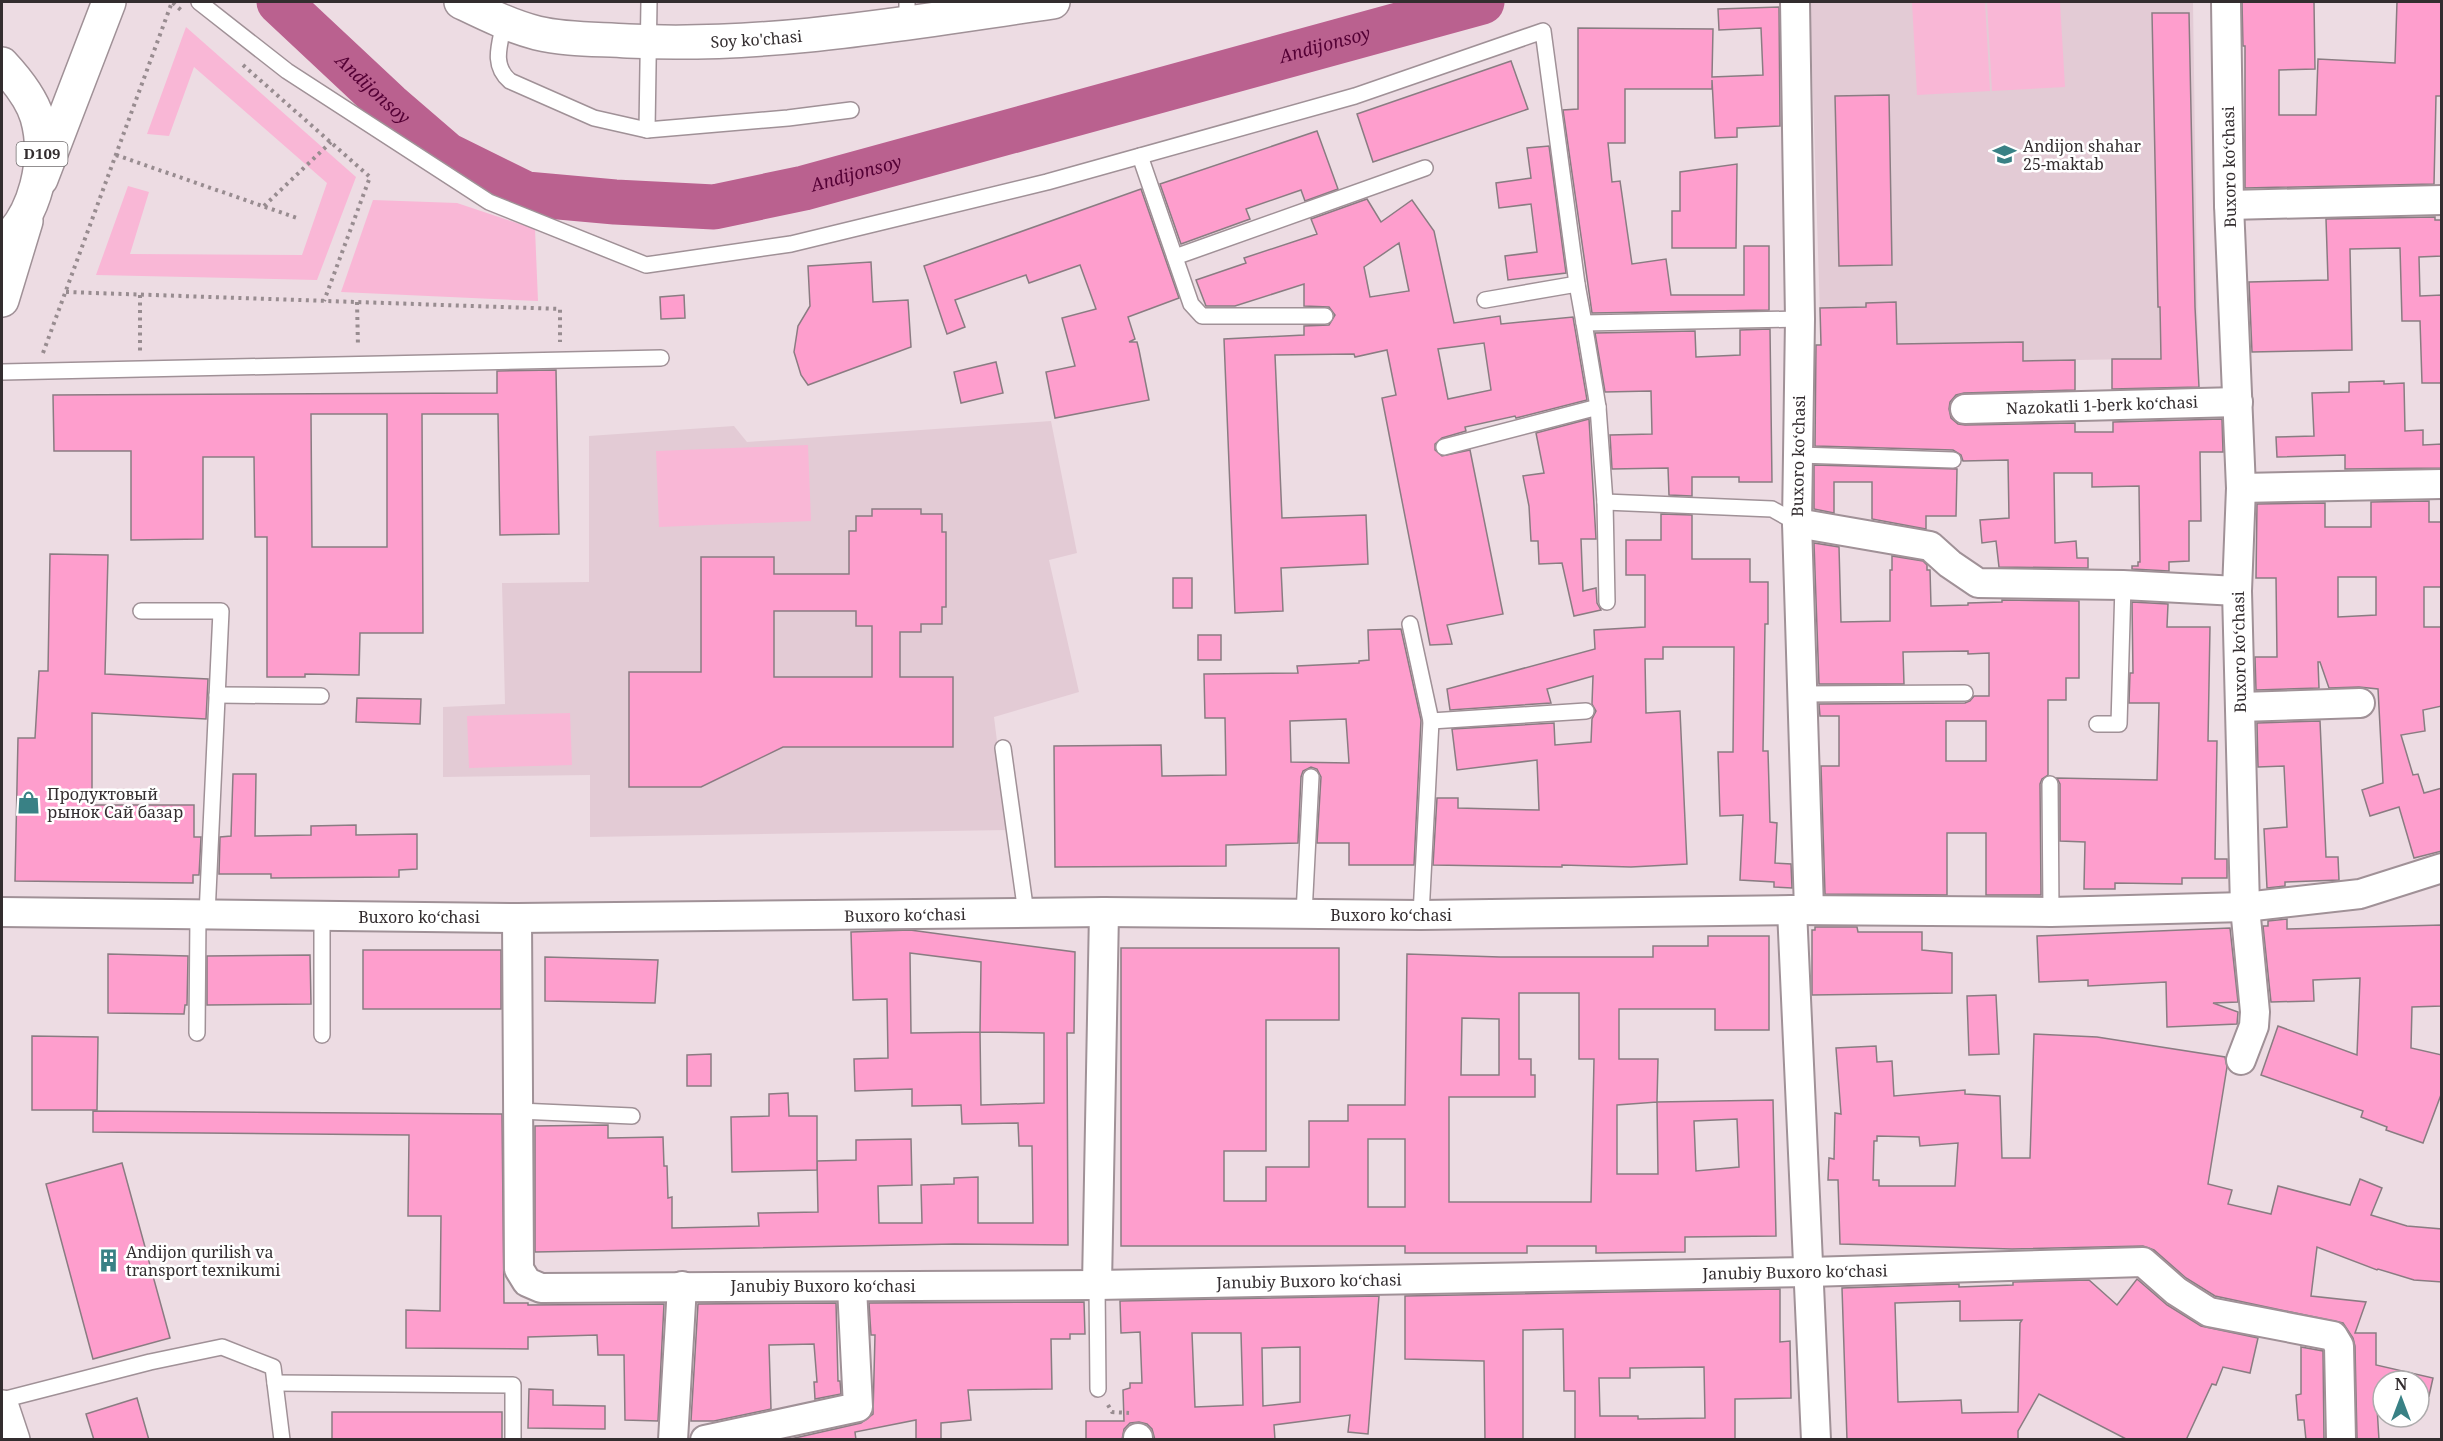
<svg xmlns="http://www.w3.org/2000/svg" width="2443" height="1441" viewBox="0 0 2443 1441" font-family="'Noto Serif',serif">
  <rect width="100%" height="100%" fill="#eddce3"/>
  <!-- built -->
  <g fill="#e3cbd5">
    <polygon points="1810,2 2193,2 2198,358 2023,361 2022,342 1821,345"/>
    <polygon points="1051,421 1077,553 1049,560 1079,692 994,717 1008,830 590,837 590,775 443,777 443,707 505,704 502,583 589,582 589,436 734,426 747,442"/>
  </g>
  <!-- green -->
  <g fill="#f9b7d6">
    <polygon points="1912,2 1985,2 1990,91 1917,95"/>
    <polygon points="1987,2 2060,2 2065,87 1992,91"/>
    <polygon points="186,27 356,177 317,280 96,275 128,186 149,192 130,254 302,255 327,183 194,67 169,136 147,134"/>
    <polygon points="373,200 457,203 535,229 538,301 341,292"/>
    <polygon points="808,445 811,521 659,527 656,451"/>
    <polygon points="570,713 572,765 469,768 467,716"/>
  </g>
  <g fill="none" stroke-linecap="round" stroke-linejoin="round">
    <!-- river -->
    <path stroke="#ba618f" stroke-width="45" id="s1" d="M279,2L389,105L447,155L526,194L615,202L714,207L804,188L1482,2"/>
  </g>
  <!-- building -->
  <g fill="#fe9ecd" stroke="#8a7c82" stroke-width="1.5" fill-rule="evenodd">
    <polygon points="2242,2 2314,2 2315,69 2279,70 2279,115 2316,115 2318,59 2395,63 2397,2 2442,2 2442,96 2436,96 2434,184 2245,188 2245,46 2243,46"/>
    <polygon points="1779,7 1780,126 1737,128 1737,137 1715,138 1712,80 1712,89 1625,89 1625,143 1608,143 1612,182 1620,181 1632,264 1666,259 1671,295 1744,295 1744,246 1769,246 1769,310 1592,313 1563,110 1578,109 1578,28 1713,29 1712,77 1763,75 1761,28 1719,30 1718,9"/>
    <polygon points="2152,13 2189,13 2195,307 2199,387 2112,389 2112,359 2161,359 2160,307 2158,307"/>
    <polygon points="1511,61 1528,109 1373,162 1357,114"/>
    <polygon points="1889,95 1892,265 1839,266 1835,96"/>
    <polygon points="1317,131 1338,189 1305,201 1301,190 1246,209 1250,219 1181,244 1160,184"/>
    <polygon points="1549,146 1566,273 1508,280 1505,256 1537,252 1531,204 1499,208 1496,183 1531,178 1527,148"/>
    <polygon points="1737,164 1736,248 1672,248 1672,211 1680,211 1680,172"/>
    <polygon points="1141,189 1179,298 1128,317 1135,339 1129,342 1137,342 1139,350 1149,400 1055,418 1046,372 1075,366 1062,318 1096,309 1080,265 1029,283 1026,275 955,300 965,327 947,334 924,266"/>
    <path d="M1367,199L1381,222L1412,200L1434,231L1454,323L1500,316L1501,324L1573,317L1587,400L1516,418L1515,416L1465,427L1466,431L1442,438L1435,444V450L1442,456L1470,450L1503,614L1447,625L1452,644L1430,645L1382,398L1396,395L1387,350L1355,357L1354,354L1275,355L1282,518L1366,515L1368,564L1281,568L1283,611L1235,613L1224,339L1304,335V326L1329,325L1335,315L1329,307L1304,306V284L1235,306H1206L1196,280L1246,263L1244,258L1317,234L1311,219ZM1399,243L1409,291L1370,297L1364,267ZM1484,343L1491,390L1448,399L1438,349Z"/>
    <polygon points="2435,217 2435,220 2442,220 2442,256 2419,257 2420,296 2442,295 2442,383 2422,383 2420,321 2402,321 2400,248 2350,249 2352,350 2252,352 2249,282 2328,280 2326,219"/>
    <polygon points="871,262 873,302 908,300 911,347 808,385 801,375 794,352 798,326 810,306 808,266"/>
    <polygon points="684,295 685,318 661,319 660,297"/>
    <polygon points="1896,302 1897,344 2023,342 2023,361 2075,360 2075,390 1964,393 1956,395 1950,402 1949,409 1951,418 1958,424 1965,425 2075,423 2075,432 2113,432 2113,422 2222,419 2223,452 2200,452 2201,521 2189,521 2189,561 2169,562 2169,571 2132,569 2132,566 2138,566 2138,562 2140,562 2139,486 2092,487 2092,473 2054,473 2055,543 2076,541 2077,558 2088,558 2088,568 1999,567 1996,541 1982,543 1980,520 2009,518 2008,460 1963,461 1961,455 1953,450 1815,446 1816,345 1821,345 1820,308 1866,307 1866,303"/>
    <polygon points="1770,329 1772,482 1739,482 1739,477 1692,477 1692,496 1669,495 1668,468 1612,469 1610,435 1652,434 1651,391 1605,392 1595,333 1695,331 1696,357 1740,355 1740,330"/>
    <polygon points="996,362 1003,393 961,403 954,372"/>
    <path d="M556,370L559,534L500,535L498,414H422L423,633H360L359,675L305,674V677H267V537H255L254,457H203V539L131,540V451H54L53,395L497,393V371ZM311,414H387V547H312Z"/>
    <polygon points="2384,381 2384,384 2404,383 2405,431 2423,430 2423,445 2442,444 2442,468 2345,469 2345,455 2277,457 2276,437 2314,436 2312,393 2349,392 2349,382"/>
    <polygon points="1589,419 1596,539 1581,539 1583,591 1596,588 1597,603 1601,610 1574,616 1562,563 1539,564 1538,541 1531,541 1529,506 1523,476 1544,473 1536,433"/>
    <polygon points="1814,465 1957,469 1956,516 1926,516 1926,529 1872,519 1872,482 1834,482 1834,513 1814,509"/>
    <path d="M2429,501V522H2442V587H2424V627H2442V706L2423,710L2425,731L2401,735L2413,775L2418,774L2424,793L2442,788V851L2414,858L2399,807L2370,816L2362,790L2383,783L2378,689L2359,687L2329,688L2320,662H2318L2319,688L2256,690L2255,657H2277L2276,578H2256L2257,504L2325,503V527H2371V502ZM2338,577H2376V615L2338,617Z"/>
    <path d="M872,509H921V514H942V532H946V607H942V624H921V632H900V677H953V747H783L701,787H629V672H701V557H774V574H849V531H856V516H872ZM774,611H856V626H872V677H774Z"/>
    <polygon points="1661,514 1692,515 1692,559 1750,559 1750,582 1768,582 1768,624 1765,624 1763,751 1768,751 1770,822 1777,823 1775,863 1791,864 1792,888 1774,887 1774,882 1740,880 1743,815 1720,816 1718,752 1733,752 1734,647 1663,647 1663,659 1645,659 1646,713 1680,711 1687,864 1631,867 1562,865 1562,867 1433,865 1437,798 1458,798 1458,808 1539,810 1537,760 1457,770 1452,729 1554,723 1555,745 1591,742 1592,719 1596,711 1592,704 1593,676 1547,689 1551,703 1450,710 1447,689 1595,649 1594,630 1645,627 1645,575 1626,575 1626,540 1661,540"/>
    <path d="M1814,543L1839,547L1841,622L1890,621V570H1892V556L1923,561L1927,565V570H1930L1931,606L1968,605V603L2002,602V600L2079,601V678H2066V700H2048V775L2042,779L2040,784L2041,895H1986V833H1947V895L1825,894L1821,766H1839V716H1820L1819,704L1965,703L1970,701L1974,696H1989V653L1968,654V651L1903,652L1904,684H1819ZM1946,721H1986V761H1946Z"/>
    <polygon points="50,554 108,555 105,674 208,679 206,719 92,713 92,805 194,805 194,837 201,837 199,875 193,875 193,883 15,881 18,738 35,738 39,671 48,671"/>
    <rect x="1173" y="578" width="19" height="30"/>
    <polygon points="2132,602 2168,604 2167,627 2210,627 2208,741 2217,741 2215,859 2227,859 2227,878 2182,878 2182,884 2115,883 2115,889 2084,889 2085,842 2060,841 2060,784 2057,778 2157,780 2159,703 2129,703 2130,673 2133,673"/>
    <path d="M1401,629L1421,720L1414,865H1349V843H1317L1321,777L1317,769L1311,767L1303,771L1301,777L1298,843L1226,845V866L1055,867L1054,746L1161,745L1162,776L1226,775L1225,718H1205L1204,674L1298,673L1297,666L1359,663V661L1369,660L1368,630ZM1346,719L1349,763L1291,762L1290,721Z"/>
    <rect x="1198" y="635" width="23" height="25"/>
    <polygon points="357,698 421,699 420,724 356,722"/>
    <polygon points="2320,721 2326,857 2338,857 2339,880 2285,882 2285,886 2267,888 2264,829 2287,827 2284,766 2258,767 2257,723"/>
    <polygon points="233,774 256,774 255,836 311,835 311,826 356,825 356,835 417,834 417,869 399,870 399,877 271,878 271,874 219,874 220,837 231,836"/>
    <polygon points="2287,919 2287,929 2442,925 2442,1006 2412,1007 2411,1048 2442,1055 2442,1092 2423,1143 2386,1130 2387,1127 2361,1117 2363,1111 2261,1075 2278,1026 2357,1055 2360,978 2313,980 2314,1001 2271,1002 2263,926 2268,926 2268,921"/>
    <polygon points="1815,927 1857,927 1858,932 1922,932 1922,950 1952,953 1952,993 1812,995 1812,930 1815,930"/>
    <polygon points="2230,928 2238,1002 2213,1003 2238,1012 2237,1024 2167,1027 2166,982 2088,986 2088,980 2039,982 2037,936"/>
    <path d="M910,930L1075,952L1074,1033H1067L1068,1245L955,1244L535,1252V1126L608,1125V1138L663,1137L664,1166H667L668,1198L672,1197V1228L759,1226L758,1213L818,1212L817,1161L856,1160V1140L911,1139L912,1185L878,1186L879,1223H922L921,1185L954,1184V1178L978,1177V1223H1033L1032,1146H1019L1018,1123L962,1124L961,1105L912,1106V1089L855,1091L854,1059L888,1058L887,999L853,1000L851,932ZM910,953L981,962L980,1032L911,1033ZM980,1032L1044,1033V1103L981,1105Z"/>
    <path d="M1708,936H1769V1030H1715V1009H1619V1059H1658L1657,1102L1773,1100L1776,1236L1685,1237V1252L1596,1253V1246H1527V1253H1405V1246H1121V948H1339V1020H1266V1151H1224V1201H1266V1167H1309V1121H1348V1105H1405L1407,954L1500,957H1653V946H1708ZM1519,993H1579V1059H1594L1591,1202H1449V1097H1535V1075H1531V1059H1519ZM1462,1018L1499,1019V1075H1461ZM1657,1102L1658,1174H1617V1105ZM1737,1119L1739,1167L1696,1171L1694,1121ZM1368,1139H1405V1207H1368Z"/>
    <rect x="363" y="950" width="138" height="59"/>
    <polygon points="108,954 188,956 187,1005 185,1005 184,1014 108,1013"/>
    <polygon points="310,955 311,1004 207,1005 207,956"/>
    <polygon points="545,957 658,960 655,1003 545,1001"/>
    <polygon points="1996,995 1999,1054 1969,1055 1967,996"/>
    <path d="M2034,1034L2097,1037L2225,1057L2227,1067L2208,1184L2232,1190L2228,1204L2271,1214L2278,1186L2350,1205L2360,1179L2382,1188L2371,1215L2407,1226L2442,1229V1282L2414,1280L2378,1269L2377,1270L2317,1247L2311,1296L2366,1302L2355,1333H2376V1365L2433,1378L2429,1396L2419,1394V1381H2383V1407H2377L2379,1440H2357L2355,1346L2353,1338L2343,1323L2215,1296L2186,1278L2154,1250L2143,1246L2012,1249L1840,1244L1838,1180H1828L1829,1158L1834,1159L1835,1113L1841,1114L1836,1048L1876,1046L1877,1062L1892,1061L1894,1096L1965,1090V1094L2000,1096L2002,1158H2030ZM1877,1136L1919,1137L1920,1146L1958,1143L1955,1186H1879V1180H1873L1874,1141H1877Z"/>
    <polygon points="32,1036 98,1037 97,1110 32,1110"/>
    <polygon points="711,1054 711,1086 687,1086 687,1055"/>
    <polygon points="788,1093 789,1116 817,1116 817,1170 732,1172 731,1117 769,1116 769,1094"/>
    <polygon points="93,1111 502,1114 504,1303 528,1303 528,1305 664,1304 658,1421 625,1420 624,1355 598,1355 597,1335 528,1337 528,1349 406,1348 406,1310 440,1311 441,1216 408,1216 409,1135 93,1132"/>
    <polygon points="122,1163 170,1338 93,1359 46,1184"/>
    <path d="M2137,1279L2167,1305L2201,1326L2258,1338L2250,1373L2223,1367L2216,1385L2212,1384L2186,1440H2128L2039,1394L2018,1431V1440H1847L1842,1288L1959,1284V1287L2013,1285V1282L2089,1280L2117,1305ZM1960,1301V1321L2022,1320L2020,1323L2018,1412L1962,1413L1961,1400L1898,1402L1895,1303Z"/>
    <path d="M1780,1289V1342L1790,1341L1791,1398L1735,1399V1440H1575V1391H1564L1563,1329L1523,1330V1440H1485L1484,1361L1405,1359V1296ZM1704,1367L1705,1418L1638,1419V1416H1600L1599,1378H1630V1368Z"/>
    <path d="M1379,1296L1368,1434L1348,1432L1350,1415L1274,1425L1275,1440H1155L1152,1429L1147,1424L1139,1422L1130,1423L1124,1429L1122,1440H1086V1421H1124L1123,1390L1130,1388V1383H1142L1140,1332L1121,1333L1120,1301ZM1192,1333H1241L1243,1405L1195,1407ZM1300,1347V1402L1263,1406L1262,1348Z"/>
    <polygon points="1084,1302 1085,1334 1070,1334 1070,1339 1051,1339 1052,1389 968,1390 971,1420 941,1423 941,1440 916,1440 916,1420 855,1432 856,1440 786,1440 861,1423 873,1414 875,1335 871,1335 869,1303"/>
    <polygon points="836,1303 838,1381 840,1381 841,1394 815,1399 814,1382 817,1382 814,1344 769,1345 771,1409 714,1421 691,1421 698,1304"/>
    <polygon points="2301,1347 2323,1351 2324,1440 2306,1440 2304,1420 2298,1420 2296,1395 2301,1394"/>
    <polygon points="529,1389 553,1390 553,1405 605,1406 605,1429 528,1428"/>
    <polygon points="137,1398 149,1440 94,1440 86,1414"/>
    <rect x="332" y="1412" width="170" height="28"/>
  </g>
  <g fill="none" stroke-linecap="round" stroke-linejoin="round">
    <defs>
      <g id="lane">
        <polyline points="199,2 287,71 489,202 646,265 791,244 1047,182 1355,96 1543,31 1577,284 1584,323 1800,319"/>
        <polyline points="907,2 907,23"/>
        <path d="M504,23C500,44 491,65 510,81L594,118L647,130L788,118L851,110"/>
        <polyline points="647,130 649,2"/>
        <polyline points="1140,156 1191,304 1202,316 1325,316"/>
        <polyline points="1175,257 1425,168"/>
        <polyline points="1485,300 1577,284"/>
        <polyline points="1584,323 1598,407 1605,502 1607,602"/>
        <polyline points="2,372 661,358"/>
        <polyline points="1444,447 1598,407"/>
        <polyline points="1799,455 1953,460"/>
        <polyline points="1605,502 1772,509 1797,523"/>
        <polyline points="141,611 221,611 207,915"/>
        <polyline points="1410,624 1431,721 1421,915"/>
        <polyline points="1801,694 1965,693"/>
        <polyline points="217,695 321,696"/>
        <polyline points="1431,721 1586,711"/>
        <polyline points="2097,724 2119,724 2123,585"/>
        <polyline points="1003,748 1026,913"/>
        <polyline points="2050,784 2051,912"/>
        <polyline points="1304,914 1311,777"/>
        <polyline points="322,916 322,1035"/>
        <polyline points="197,1033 198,915"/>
        <polyline points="519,1111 632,1116"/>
        <polyline points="1097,1285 1098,1389"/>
        <polyline points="275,1383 513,1385 513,1440"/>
        <polyline points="2,1400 150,1362 222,1347 273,1367 282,1440"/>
      </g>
      <g id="street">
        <polyline points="1795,2 1800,319 1797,523 1809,910"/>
        <polyline points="2226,2 2229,205 2241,488 2237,591 2245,907 2255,1012 2254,1026 2241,1060"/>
        <polyline points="2229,205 2442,200"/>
        <polyline points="1965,409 2238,402"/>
        <polyline points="2241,488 2442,484"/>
        <polyline points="1797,523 1930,546 1950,564 1978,583 2123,585 2237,591"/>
        <polyline points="2240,707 2360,703"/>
        <polyline points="1792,910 1816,1440"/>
        <polyline points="2,912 517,918 1104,912 1421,915 1792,910 2051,912 2245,907 2360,894 2442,868"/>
        <polyline points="517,918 519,1269 527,1282 541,1288 1097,1285 1809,1272 2143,1262 2176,1291 2209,1312 2333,1336 2339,1346 2341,1440"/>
        <polyline points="1097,1285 1104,912"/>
        <polyline points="673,1440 682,1286"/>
        <polyline points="705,1440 858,1407 852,1287"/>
        <polyline points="1138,1440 1138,1438"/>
      </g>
      <g id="secondary">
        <path id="s2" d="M461,2C486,14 510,26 537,33C566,40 598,39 628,41C771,48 912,22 1053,2"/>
        <polyline points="41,179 109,2"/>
      </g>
      <g id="primary">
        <path d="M2,64C16,79 31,97 37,117C49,159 36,216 2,244"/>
        <polyline points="2,300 26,221"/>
        <polyline points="2,1407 13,1440"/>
      </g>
    </defs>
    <!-- lane casing -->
    <use href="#lane" stroke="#a09197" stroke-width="18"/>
    <!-- street casing -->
    <use href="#street" stroke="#a09197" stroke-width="32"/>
    <!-- secondary casing -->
    <use href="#secondary" stroke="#a09197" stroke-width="36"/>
    <!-- primary casing -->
    <use href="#primary" stroke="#a09197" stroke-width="36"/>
    <!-- path -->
    <g stroke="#988c90" stroke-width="4" stroke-dasharray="3 4.5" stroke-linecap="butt">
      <polyline points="243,65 370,177 324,301"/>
      <polyline points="116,155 297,218"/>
      <polyline points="264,206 331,142"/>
      <polyline points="66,292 560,309 560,342"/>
      <polyline points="140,295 140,351"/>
      <polyline points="357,302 358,347"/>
      <polyline points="43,353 172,2 181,10"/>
      <polyline points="1108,1405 1112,1412 1129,1413"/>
    </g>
    <!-- lane -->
    <use href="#lane" stroke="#fff" stroke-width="15"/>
    <!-- street -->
    <use href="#street" stroke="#fff" stroke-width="28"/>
    <!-- secondary -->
    <use href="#secondary" stroke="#fff" stroke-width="33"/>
    <!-- primary -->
    <use href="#primary" stroke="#fff" stroke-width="33"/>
  </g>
  <!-- icons -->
  <defs>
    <symbol id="school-bare" viewBox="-9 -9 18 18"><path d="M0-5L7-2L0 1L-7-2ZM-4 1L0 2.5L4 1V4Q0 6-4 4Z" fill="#398185" stroke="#fff" stroke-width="2.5" paint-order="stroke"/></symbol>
    <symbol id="shop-bare" viewBox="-9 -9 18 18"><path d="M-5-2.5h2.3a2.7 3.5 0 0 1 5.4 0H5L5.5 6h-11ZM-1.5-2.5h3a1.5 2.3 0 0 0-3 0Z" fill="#398185" stroke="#fff" stroke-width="2.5" paint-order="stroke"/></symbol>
    <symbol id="building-bare" viewBox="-9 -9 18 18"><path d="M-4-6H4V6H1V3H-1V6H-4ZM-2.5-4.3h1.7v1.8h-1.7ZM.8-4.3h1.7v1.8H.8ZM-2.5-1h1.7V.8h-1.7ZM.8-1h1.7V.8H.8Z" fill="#398185" stroke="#fff" stroke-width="2.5" paint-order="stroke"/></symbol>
  </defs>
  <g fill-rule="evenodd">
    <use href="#school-bare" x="1988" y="138" width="33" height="33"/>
    <use href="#shop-bare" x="12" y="786" width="33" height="33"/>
    <use href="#building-bare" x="92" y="1244" width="33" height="33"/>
  </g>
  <g text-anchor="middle" stroke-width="5" stroke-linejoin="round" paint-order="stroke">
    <!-- shield labels -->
    <rect fill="#fff" stroke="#706c6d" stroke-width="1.5" x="16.5" y="142" width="51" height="24" rx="4.5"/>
    <g font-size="15" font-weight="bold" fill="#332d2f">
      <text x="42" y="159">D109</text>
    </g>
    <!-- street labels -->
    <g font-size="16" fill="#332d2f" stroke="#fff">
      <text dy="6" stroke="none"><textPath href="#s2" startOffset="302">Soy ko'chasi</textPath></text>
      <text transform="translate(2229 167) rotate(-91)" y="6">Buxoro koʻchasi</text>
      <text transform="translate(2102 405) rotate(-2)" y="6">Nazokatli 1-berk koʻchasi</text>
      <text transform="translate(1798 456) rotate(-89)" y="6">Buxoro koʻchasi</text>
      <text transform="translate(2239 652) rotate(-91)" y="6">Buxoro koʻchasi</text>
      <text transform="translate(905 915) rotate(-1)" y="6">Buxoro koʻchasi</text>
      <text x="1391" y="921">Buxoro koʻchasi</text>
      <text x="419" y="923">Buxoro koʻchasi</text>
      <text transform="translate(1795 1272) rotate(-1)" y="6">Janubiy Buxoro koʻchasi</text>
      <text transform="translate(1309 1281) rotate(-1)" y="6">Janubiy Buxoro koʻchasi</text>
      <text x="823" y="1292">Janubiy Buxoro koʻchasi</text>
    </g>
    <!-- poi labels -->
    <g font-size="16" fill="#332d2f" stroke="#fff" text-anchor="start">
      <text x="2023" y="152">Andijon shahar<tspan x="2023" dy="18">25-maktab</tspan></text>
      <text x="47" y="800">Продуктовый<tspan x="47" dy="18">рынок Сай базар</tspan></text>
      <text x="126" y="1258">Andijon qurilish va<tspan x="126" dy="18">transport texnikumi</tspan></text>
    </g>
    <!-- water labels -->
    <g font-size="18" font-style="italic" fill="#540035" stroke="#fff">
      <text dy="6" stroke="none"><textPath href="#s1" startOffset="1136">Andijonsoy</textPath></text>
      <text dy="6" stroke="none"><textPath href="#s1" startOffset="128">Andijonsoy</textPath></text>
      <text dy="6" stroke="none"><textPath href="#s1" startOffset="650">Andijonsoy</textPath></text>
    </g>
  </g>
  <!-- border -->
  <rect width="2443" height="1441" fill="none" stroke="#332d2f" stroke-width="6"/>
  <!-- north arrow -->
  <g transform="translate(2401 1399)"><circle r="28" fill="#ffffff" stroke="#adabac" stroke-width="1.5"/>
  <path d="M0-4.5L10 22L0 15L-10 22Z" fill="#398185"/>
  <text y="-9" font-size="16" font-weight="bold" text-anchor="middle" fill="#332d2f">N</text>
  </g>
</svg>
